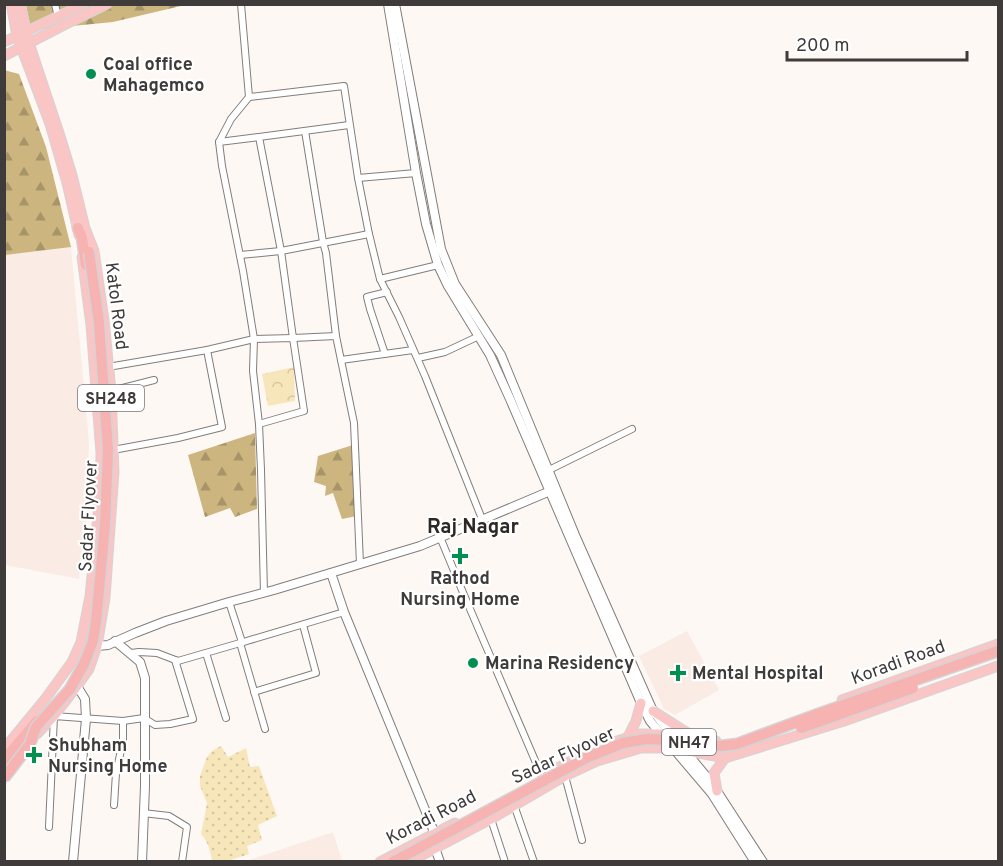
<svg xmlns="http://www.w3.org/2000/svg" width="1003" height="866" viewBox="0 0 1003 866" font-family="Overpass,sans-serif">
  <defs>
    <pattern id="grass-dots" width="8" height="8" patternUnits="userSpaceOnUse" patternTransform="scale(1.5)"><rect width="8" height="8" fill="#f8e6bb"/><path d="M2 2h.1M6 6h.1" fill="none" stroke="#d6c6a2" stroke-width="1.8" stroke-linecap="round"/></pattern>
    <pattern id="forest-firs" width="22" height="20" patternUnits="userSpaceOnUse" patternTransform="scale(1.5)"><rect width="22" height="20" fill="#ccb57e"/><path d="M5 1l3.5 6h-7zM16 11l3.5 6h-7z" fill="#a79468"/></pattern>
    <pattern id="park-crowns" width="20" height="18" patternUnits="userSpaceOnUse" patternTransform="scale(1.5)"><rect width="20" height="18" fill="#f8e6bb"/><path d="M2 6a3 3 0 1 1 6 0M12 15a3 3 0 1 1 6 0" fill="none" stroke="#d6c6a2"/></pattern>
  </defs>
  <rect width="100%" height="100%" fill="#fef8f5"/>
  <!-- built -->
  <g fill="#faebe5">
    <polygon points="71,247 89,442 86,527 79,579 5,565 4,255"/>
    <polygon points="687,631 719,690 675,715 664,709 639,656"/>
    <polygon points="333,832 342,861 246,861"/>
  </g>
  <!-- grass -->
  <path fill="url(#grass-dots)" d="M221,746L228,757L246,748L250,767L259,766L277,816L258,825L262,840L247,846L249,854L228,861H211L212,860C210,850 208,842 201,834L207,803L200,786V776L207,757L212,751Z"/>
  <!-- forest -->
  <g fill="url(#forest-firs)">
    <polygon points="26,5 302,5 185,5 113,22 31,30"/>
    <polygon points="4,70 19,74 46,147 71,247 5,255"/>
    <polygon points="255,433 257,509 235,517 230,508 205,517 188,455"/>
    <polygon points="353,445 357,516 342,519 333,493 325,496 326,486 314,482 318,456"/>
  </g>
  <!-- park -->
  <polygon fill="url(#park-crowns)" points="294,367 295,401 268,406 262,374"/>
  <g fill="none" stroke-linecap="round" stroke-linejoin="round">
    <defs>
      <g id="minor">
        <polyline points="55,4 58,17"/>
        <polyline points="241,4 249,97 231,119 219,142 222,166 243,271 254,339 253,371 259,424 261,470 264,593"/>
        <polyline points="249,97 344,86 358,178 369,234 380,279 399,317 425,376 482,519"/>
        <polyline points="349,125 259,137 281,251 293,338 336,336 354,423 360,564"/>
        <polyline points="305,131 323,242 326,253 336,336"/>
        <polyline points="219,142 259,137"/>
        <polyline points="358,178 416,173"/>
        <polyline points="240,255 281,251 369,234"/>
        <polyline points="380,279 438,265"/>
        <polyline points="385,354 370,309 367,297 387,292"/>
        <polyline points="418,358 445,352 479,336"/>
        <polyline points="341,360 413,350"/>
        <polyline points="108,367 207,350 254,339 293,338 304,411 259,424"/>
        <polyline points="111,391 154,380"/>
        <polyline points="113,450 178,438 222,427 207,350"/>
        <polyline points="549,470 632,429"/>
        <polyline points="440,537 464,595 543,779"/>
        <polyline points="229,602 242,642"/>
        <polyline points="128,652 131,653 139,652 157,653 178,661 240,643"/>
        <polyline points="206,653 226,718"/>
        <polyline points="254,692 316,673 303,625"/>
        <polyline points="265,729 240,643 344,612"/>
        <polyline points="565,776 582,840"/>
        <polyline points="114,805 116,773 123,741 123,721"/>
        <polyline points="514,805 534,862"/>
        <polyline points="143,813 169,816 187,827 182,862"/>
        <polyline points="491,819 505,862"/>
        <polyline points="49,827 54,716 123,721 144,718 155,725 170,724 193,719 175,660"/>
      </g>
      <g id="tertiary">
        <polyline points="331,573 344,612 437,839"/>
        <polyline points="115,641 140,662 145,678 145,786 142,862"/>
        <polyline points="94,646 97,646 108,645 135,633 166,621 229,602 274,590 420,546 555,489"/>
        <polyline points="73,862 86,719 85,699 77,686"/>
      </g>
      <g id="secondary">
        <polyline points="388,4 416,173 426,224 438,265 448,286 490,355 510,399 641,703 650,721 712,794 755,862"/>
        <polyline points="395,4 441,249 455,284 501,355 575,535 653,711 673,737"/>
        <polyline points="682,747 711,782 763,862"/>
        <polyline points="435,848 440,862"/>
      </g>
      <g id="primary">
        <polyline points="11,4 17,36 50,124 67,183 79,235"/>
        <polyline points="20,4 29,43 60,136 72,175 85,228 94,251 104,320 111,391 114,472 105,598 97,646 89,669 77,686 54,716 37,734"/>
        <polyline points="4,42 84,4"/>
        <polyline points="4,56 64,25 107,4"/>
        <polyline points="842,700 998,644"/>
        <polyline points="653,711 689,734"/>
        <polyline points="628,737 636,721 641,703"/>
        <polyline points="614,742 639,734 670,734 716,741"/>
        <polyline points="4,749 46,698 72,662 81,642 90,596 100,495 101,453 91,325 82,257"/>
        <polyline points="544,775 577,758"/>
        <polyline points="717,791 714,773 725,758"/>
        <polyline points="380,862 455,823"/>
        <polyline points="409,862 491,819 565,776 597,761 641,748 673,748 725,758 844,721 998,666"/>
      </g>
      <g id="trunk">
        <polyline points="78,228 82,238 86,265"/>
        <polyline points="4,760 37,721"/>
      </g>
    </defs>
    <!-- minor casing -->
    <use href="#minor" stroke="#837d7b" stroke-width="8"/>
    <!-- tertiary casing -->
    <use href="#tertiary" stroke="#837d7b" stroke-width="10"/>
    <!-- secondary casing -->
    <use href="#secondary" stroke="#837d7b" stroke-width="10"/>
    <!-- primary casing -->
    <use href="#primary" stroke="#d5d4d4" stroke-width="11"/>
    <!-- trunk casing -->
    <use href="#trunk" stroke="#d5d4d4" stroke-width="13"/>
    <!-- minor -->
    <use href="#minor" stroke="#fff" stroke-width="6"/>
    <!-- tertiary -->
    <use href="#tertiary" stroke="#fff" stroke-width="8"/>
    <!-- secondary -->
    <use href="#secondary" stroke="#fff" stroke-width="8"/>
    <!-- primary -->
    <use href="#primary" stroke="#f9c5c5" stroke-width="9"/>
    <!-- trunk -->
    <use href="#trunk" stroke="#f7b2b2" stroke-width="10"/>
    <defs>
      <g id="trunk-bridge">
        <polyline points="801,728 913,688"/>
        <polyline points="4,778 30,744 36,727 70,689 84,664 93,641 96,622 105,525 108,450 99,323 89,252"/>
        <polyline points="393,862 586,758 623,743 647,739 670,740 721,746 737,744 818,714 998,651"/>
      </g>
    </defs>
    <!-- trunk-bridge casing -->
    <use href="#trunk-bridge" stroke="#d5d4d4" stroke-width="13" stroke-linecap="butt"/>
    <!-- trunk-bridge -->
    <use href="#trunk-bridge" stroke="#f7b2b2" stroke-width="10"/>
  </g>
  <!-- markers -->
  <g fill="#01904f" stroke="#fff" stroke-width="2">
    <circle cx="91" cy="74" r="6"/>
    <path d="M457 547h6v6h6v6h-6v6h-6v-6h-6v-6h6z"/>
    <circle cx="473" cy="663" r="6"/>
    <path d="M675 664h6v6h6v6h-6v6h-6v-6h-6v-6h6z"/>
    <path d="M31 746h6v6h6v6h-6v6h-6v-6h-6v-6h6z"/>
  </g>
  <g text-anchor="middle" stroke-width="4.5" stroke-linejoin="round" paint-order="stroke">
    <!-- shield labels -->
    <g fill="#fff" stroke="#787675" stroke-width="1.5">
      <rect x="78" y="385" width="66" height="26" rx="4.5"/>
      <rect x="662" y="729" width="54" height="26" rx="4.5"/>
    </g>
    <g font-size="16" font-weight="bold" fill="#3e3b3a">
      <text x="111" y="404">SH248</text>
      <text x="689" y="748">NH47</text>
    </g>
    <!-- poi labels -->
    <g font-size="18" font-weight="bold" fill="#3e3b3a" stroke="#fff" text-anchor="start">
      <text x="103" y="70">Coal office<tspan x="103" dy="21">Mahagemco</tspan></text>
      <text x="460" y="584" text-anchor="middle">Rathod<tspan x="460" dy="21">Nursing Home</tspan></text>
      <text x="485" y="669">Marina Residency</text>
      <text x="692" y="679">Mental Hospital</text>
      <text x="48" y="751">Shubham<tspan x="48" dy="21">Nursing Home</tspan></text>
    </g>
    <!-- street labels -->
    <g font-size="18" fill="#3e3b3a" stroke="#fff">
      <text transform="translate(117 306) rotate(83)" y="6">Katol Road</text>
      <text transform="translate(88 516) rotate(-87)" y="6">Sadar Flyover</text>
      <text transform="translate(898 662) rotate(-20)" y="6">Koradi Road</text>
      <text transform="translate(563 755) rotate(-25)" y="6">Sadar Flyover</text>
      <text transform="translate(431 817) rotate(-27)" y="6">Koradi Road</text>
    </g>
    <!-- neighbourhood labels -->
    <g font-size="20" font-weight="bold" fill="#2d2826" stroke="#fff">
      <text x="473" y="533">Raj Nagar</text>
    </g>
  </g>
  <!-- border -->
  <rect width="1003" height="866" fill="none" stroke="#3e3b3a" stroke-width="12"/>
  <!-- scale -->
  <path d="M787 51v9h180v-9" fill="none" stroke="#3e3b3a" stroke-width="3"/>
  <text x="796" y="51" font-size="18" fill="#3e3b3a" stroke="#ffffff" stroke-width="4.5" paint-order="stroke">200 m</text>
</svg>
